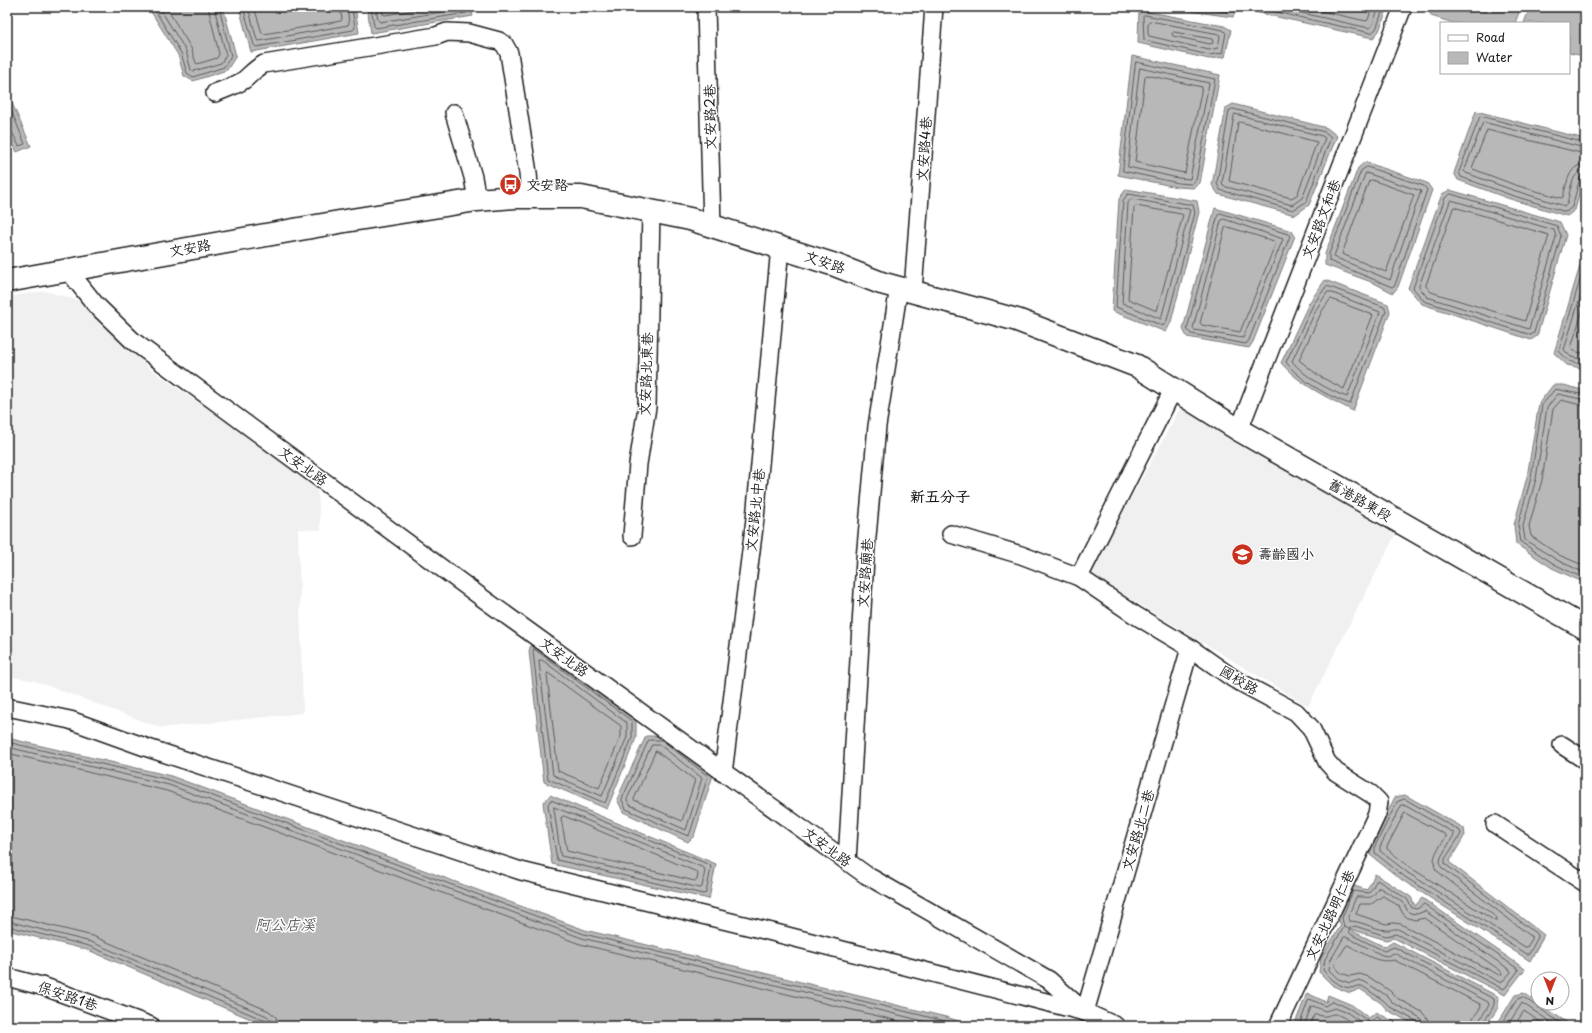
<svg xmlns="http://www.w3.org/2000/svg" width="1592" height="1033" viewBox="0 0 1592 1033" font-family="'Playpen Sans','LXGW WenKai TC',sans-serif">
  <rect width="100%" height="100%" fill="#fff"/>
  <filter id="ink" filterUnits="userSpaceOnUse"><feTurbulence type="fractalNoise" baseFrequency=".025" numOctaves="2"/><feDisplacementMap in="SourceGraphic" scale="8" xChannelSelector="R" yChannelSelector="G"/><feConvolveMatrix kernelMatrix="1 2 1 2 8 2 1 2 1" color-interpolation-filters="sRGB"/></filter>
  <g filter="url(#ink)">
    <!-- built -->
    <g fill="#f0f0f0">
      <polygon points="45,291 87,303 149,368 317,486 321,530 298,529 303,713 161,728 35,681 7,676 7,297"/>
      <polygon points="1181,407 1395,535 1308,706 1089,574"/>
    </g>
    <!-- water -->
    <g fill="#b8b8b8" stroke="#7a7a7a">
      <polygon points="148,7 223,7 236,56 227,70 193,81 184,76 178,55"/>
      <polygon points="239,7 355,7 359,33 251,52"/>
      <polygon points="367,7 471,7 473,16 371,33"/>
      <polygon points="1160,7 1238,7 1233,17"/>
      <polygon points="1249,7 1388,7 1379,31 1373,38 1250,11"/>
      <polygon points="1428,7 1521,7 1515,23 1453,23 1431,16"/>
      <polygon points="1530,7 1585,7 1585,56 1569,53 1569,23 1524,23"/>
      <polygon points="1139,10 1224,26 1231,30 1225,57 1209,59 1138,43"/>
      <polygon points="1132,56 1220,75 1200,183 1193,188 1177,187 1118,175"/>
      <polygon points="7,92 31,146 17,152 7,131"/>
      <polygon points="1233,104 1327,128 1337,136 1309,205 1295,215 1218,194 1212,185 1226,108"/>
      <polygon points="1476,111 1585,139 1585,172 1575,210 1567,216 1510,199 1458,180 1454,173"/>
      <polygon points="1365,162 1427,183 1432,190 1398,287 1393,293 1374,283 1325,265 1325,254 1358,168"/>
      <polygon points="1126,189 1197,201 1199,212 1171,322 1166,332 1112,311 1119,199"/>
      <polygon points="1450,190 1560,222 1566,235 1537,336 1531,340 1422,304 1408,288 1442,194"/>
      <polygon points="1215,208 1292,231 1295,236 1253,342 1249,348 1187,337 1183,329"/>
      <polygon points="1585,249 1585,369 1567,365 1554,353"/>
      <path d="M1325,280L1388,304L1390,312L1353,411C1327,397 1301,386 1281,363L1309,303Z"/>
      <polygon points="1553,385 1564,385 1585,391 1585,583 1552,568 1516,544 1514,525 1527,477 1539,403"/>
      <polygon points="532,641 636,719 636,738 607,809 544,782 529,651"/>
      <polygon points="646,736 663,736 713,775 694,836 688,842 623,812 617,799"/>
      <polygon points="7,738 171,776 585,930 946,1017 974,1026 267,1026 88,950 7,930"/>
      <polygon points="550,795 716,864 709,899 552,864 543,803"/>
      <polygon points="1405,795 1464,828 1465,835 1449,862 1544,935 1530,961 1402,880 1370,855 1371,845 1395,797"/>
      <polygon points="1375,874 1411,897 1415,906 1422,898 1525,969 1505,995 1394,938 1386,940 1344,927 1385,947 1393,942 1499,997 1498,1008 1486,1026 1417,1026 1387,1010 1381,1003 1360,989 1350,993 1333,986 1319,972 1321,958 1341,925 1337,918 1351,885 1367,890"/>
      <polygon points="1307,993 1326,1002 1328,995 1352,1005 1369,1018 1376,1012 1402,1026 1294,1026"/>
      <polygon points="1524,993 1572,1026 1496,1026 1515,995"/>
    </g>
    <g fill="none" stroke-linecap="round" stroke-linejoin="round">
      <!-- shore -->
      <g stroke="#5a5a5a" stroke-width="1">
        <polyline points="153,7 181,53 187,73 193,77 224,67 231,56 219,7"/>
        <polyline points="159,7 186,51 191,70 194,71 221,63 226,55 214,7"/>
        <polyline points="166,7 191,48 196,63 197,64 217,58 219,54 208,7"/>
        <polyline points="243,7 254,45 256,47 353,30 355,28 352,7"/>
        <polyline points="248,7 257,40 259,41 348,25 349,23 347,7"/>
        <polyline points="254,7 262,33 264,34 341,21 342,19 340,7"/>
        <polyline points="371,7 374,26 376,28 466,13 467,11 467,7"/>
        <polyline points="376,7 378,20 380,22 460,9 462,7"/>
        <polyline points="382,7 383,14 385,15 434,7"/>
        <polyline points="1190,7 1229,12 1234,7"/>
        <polyline points="1253,7 1371,33 1376,29 1384,7"/>
        <polyline points="1275,7 1369,28 1372,26 1379,7"/>
        <polyline points="1303,7 1366,21 1368,20 1372,7"/>
        <polygon points="1145,15 1223,30 1226,33 1222,53 1209,55 1144,40 1143,17"/>
        <polygon points="1150,21 1219,34 1220,36 1218,48 1209,50 1149,36 1148,34 1148,23"/>
        <polygon points="1174,32 1212,39 1213,43 1210,44 1173,36 1172,34"/>
        <polygon points="1136,62 1215,79 1196,180 1191,184 1178,183 1123,171"/>
        <polygon points="1140,68 1209,83 1190,179 1178,178 1128,167"/>
        <polygon points="1147,75 1202,87 1185,173 1179,172 1135,162 1145,77"/>
        <polyline points="7,100 25,144 19,146 12,132 7,130"/>
        <polygon points="1233,109 1325,132 1331,137 1306,202 1293,210 1220,190 1217,184 1229,111"/>
        <polygon points="1235,114 1322,136 1325,138 1302,198 1292,205 1223,186 1222,183 1234,116"/>
        <polygon points="1240,122 1317,142 1297,195 1291,198 1229,181 1238,123"/>
        <polyline points="1585,143 1480,116 1459,172 1461,177 1511,195 1566,212 1572,207 1580,178 1585,175"/>
        <path d="M1585,148L1483,122L1464,171L1466,173L1513,190L1565,206L1567,204C1570,193 1571,171 1585,170"/>
        <path d="M1585,154L1487,130L1472,168L1473,169L1515,185L1561,198L1563,197C1567,184 1568,165 1585,164"/>
        <polygon points="1367,167 1424,186 1427,190 1395,285 1392,287 1329,261 1329,254 1361,171"/>
        <polygon points="1366,173 1421,191 1390,280 1334,257"/>
        <polygon points="1372,180 1414,195 1386,272 1342,254 1369,181"/>
        <polygon points="1128,194 1193,205 1195,213 1167,320 1163,326 1116,307 1123,201"/>
        <polygon points="1451,194 1557,226 1561,236 1534,333 1531,335 1424,301 1413,288 1445,198"/>
        <polygon points="1132,199 1188,209 1190,210 1161,319 1122,303 1128,203"/>
        <polygon points="1451,200 1554,230 1556,237 1529,329 1427,297 1419,287"/>
        <polygon points="1136,206 1181,214 1183,215 1157,311 1128,299 1134,208"/>
        <polygon points="1454,207 1549,235 1525,321 1431,292 1426,286"/>
        <polygon points="1220,213 1288,234 1290,236 1249,340 1246,344 1191,334 1187,329 1218,215"/>
        <polygon points="1224,219 1283,239 1243,338 1194,330 1193,328 1221,221"/>
        <polygon points="1228,227 1274,241 1276,243 1240,332 1202,325 1200,323 1225,228"/>
        <polyline points="1585,263 1559,351 1569,361 1585,365"/>
        <polyline points="1585,281 1564,350 1571,357 1585,360"/>
        <path d="M1327,286L1384,307L1386,311L1350,404C1329,397 1299,380 1286,362L1313,305Z"/>
        <path d="M1328,292H1330L1380,312L1347,397C1330,391 1303,376 1292,361L1317,308Z"/>
        <polygon points="1331,299 1373,315 1344,389 1319,376 1299,360 1322,311"/>
        <polyline points="1585,302 1571,348 1574,351 1585,354"/>
        <polyline points="1585,395 1555,389 1542,405 1531,478 1518,525 1521,542 1554,564 1585,579"/>
        <polyline points="1585,400 1558,394 1547,407 1536,479 1523,526 1525,540 1557,560 1585,573"/>
        <polyline points="1585,406 1561,400 1553,409 1542,480 1529,526 1531,536 1559,555 1585,566"/>
        <polygon points="534,649 632,721 632,738 605,803 548,779 533,652"/>
        <polygon points="540,660 542,660 627,723 627,737 602,796 553,775 539,662"/>
        <polygon points="548,673 621,726 621,736 599,788 558,771 547,675"/>
        <polygon points="649,740 662,740 708,776 690,833 688,836 626,809 622,800"/>
        <polyline points="7,742 170,780 584,934 945,1021 961,1026"/>
        <polygon points="652,745 660,745 702,778 686,830 630,805 627,800"/>
        <polyline points="7,747 169,785 582,938 944,1026"/>
        <polygon points="656,751 695,780 682,821 634,800"/>
        <polyline points="7,753 167,791 580,944 919,1026"/>
        <polygon points="1405,799 1460,831 1461,834 1445,859 1445,864 1538,935 1538,937 1529,954 1527,954 1405,877 1375,853 1375,846 1397,802"/>
        <polygon points="551,800 710,865 711,868 706,893 703,894 557,860 548,805"/>
        <polygon points="1402,805 1404,805 1454,833 1454,835 1441,857 1440,862 1441,867 1532,937 1532,939 1527,947 1525,947 1408,873 1380,851 1380,847"/>
        <polygon points="554,807 704,868 705,870 702,887 700,888 561,856"/>
        <path d="M1405,813L1446,835V837C1439,848 1430,857 1436,870L1497,918V921H1495L1411,868L1387,849V847Z"/>
        <polygon points="564,816 697,872 698,874 697,880 695,881 567,851 561,818"/>
        <path d="M1378,888H1380L1403,902L1407,910L1410,913L1417,914L1425,911L1510,970L1511,972L1501,983L1398,929C1393,928 1390,931 1386,930C1373,929 1362,921 1349,921L1348,917L1356,897C1369,896 1371,902 1378,888Z"/>
        <polygon points="1383,896 1399,906 1403,914 1408,918 1415,920 1425,918 1501,971 1502,974 1499,975 1401,924 1394,923 1386,924 1356,914 1360,904 1371,904"/>
        <polyline points="7,915 93,936 269,1011 276,1017 278,1026"/>
        <polyline points="7,921 91,942 267,1016 271,1020 272,1026"/>
        <polyline points="7,926 89,946 264,1020 267,1022 267,1026"/>
        <polyline points="1299,1026 1308,1001 1310,999 1325,1006 1333,1001 1350,1009 1368,1021 1371,1021 1377,1017 1394,1026"/>
        <polyline points="1304,1026 1311,1007 1313,1006 1325,1011 1335,1008 1348,1013 1366,1026"/>
        <path d="M1310,1026L1314,1015L1316,1014C1328,1019 1327,1014 1335,1014C1342,1015 1350,1022 1355,1026"/>
        <path d="M1418,1026L1416,1021L1390,1007L1383,1000L1362,986C1358,985 1354,988 1350,988C1339,987 1330,978 1323,970L1325,959L1344,927L1342,918L1353,891L1369,893L1377,880L1407,899L1412,908L1417,909L1424,904L1518,969V971L1505,988L1503,989L1396,934L1386,936L1355,926L1350,928L1349,932L1352,935L1384,951L1394,947L1494,999C1496,1010 1484,1016 1483,1026"/>
        <polyline points="1423,1026 1422,1021 1419,1017 1393,1003 1386,995 1365,982 1359,980 1350,983 1338,979 1329,970 1330,961 1344,937 1346,937 1382,955 1387,956 1394,953 1488,1002 1489,1005 1479,1021 1478,1026"/>
        <path d="M1429,1026L1427,1018L1422,1012L1397,998L1390,991L1369,977L1360,974L1350,976L1341,973L1335,967V963L1346,946L1348,945C1363,953 1377,964 1394,960L1480,1004L1481,1007L1473,1018L1472,1026"/>
        <polyline points="1501,1026 1517,999 1523,997 1565,1026"/>
        <polyline points="1507,1026 1522,1003 1557,1026"/>
        <polyline points="1514,1026 1524,1011 1546,1026"/>
      </g>
      <defs>
        <g id="street">
          <polyline points="706,7 712,226"/>
          <path d="M215,93C225,89 235,86 244,80C251,74 256,68 264,64L436,36L447,32L469,33L499,41L504,44L509,53L528,173L530,197"/>
          <polyline points="454,113 473,177 477,200"/>
          <polyline points="68,270 95,304 133,341 481,597 866,875 1049,980 1085,1012 1190,648"/>
          <polyline points="913,291 934,7"/>
          <polyline points="1239,430 1403,7"/>
          <polyline points="951,534 1021,555 1079,577 1135,615 1190,648 1234,679 1296,712 1311,728 1327,762 1336,772 1371,794 1379,802 1377,814 1278,1026"/>
          <polyline points="632,536 638,464 647,407 651,211"/>
          <polyline points="1079,577 1174,388"/>
          <polyline points="7,707 70,720 145,747 521,871 764,930 1085,1012 1116,1026"/>
          <polyline points="1562,745 1585,760"/>
          <polyline points="723,773 755,519 780,247"/>
          <polyline points="1495,824 1585,883"/>
          <polyline points="847,861 865,559 877,426 899,287"/>
          <polyline points="7,977 45,987 151,1026"/>
        </g>
        <polyline id="secondary" points="7,281 345,221 477,200 515,197 581,197 690,219 835,265 881,283 1017,320 1137,366 1239,430 1585,628"/>
      </defs>
      <!-- street casing -->
      <use href="#street" stroke="#1c1c1c" stroke-width="20"/>
      <!-- secondary casing -->
      <use href="#secondary" stroke="#1c1c1c" stroke-width="25"/>
      <!-- street -->
      <use href="#street" stroke="#fff" stroke-width="17"/>
      <!-- secondary -->
      <use href="#secondary" stroke="#fff" stroke-width="22"/>
    </g>
  </g>
  <!-- icons -->
  <defs>
    <symbol id="bus-disc" viewBox="-11 -11 22 22"><circle r="9.5" fill="#c8321e" stroke="#fff"/><path d="M-5-6H5V4H4V6H2V4H-2V6H-4V4H-5ZM-3.5-4V0h7V-4ZM-3.5 1.2v1.5H-2V1.2ZM2 1.2v1.5H3.5V1.2Z" fill="#fff"/></symbol>
    <symbol id="school-disc" viewBox="-11 -11 22 22"><circle r="9.5" fill="#c8321e" stroke="#fff"/><path d="M0-5L7-2L0 1L-7-2ZM-4 1L0 2.5L4 1V4Q0 6-4 4Z" fill="#fff"/></symbol>
  </defs>
  <g fill-rule="evenodd">
    <use href="#bus-disc" x="498" y="172" width="25" height="25"/>
    <use href="#school-disc" x="1230" y="542" width="25" height="25"/>
  </g>
  <g text-anchor="middle" stroke-width="3" stroke-linejoin="round" paint-order="stroke">
    <!-- street labels -->
    <g font-size="14" fill="#1c1c1c" stroke="#fff">
      <text transform="translate(710 117) rotate(-91)" y="5">文安路2巷</text>
      <text transform="translate(924 149) rotate(-86)" y="5">文安路4巷</text>
      <text transform="translate(1321 219) rotate(-69)" y="5">文安路文和巷</text>
      <text transform="translate(190 248) rotate(-10)" y="5">文安路</text>
      <text transform="translate(825 262) rotate(19)" y="5">文安路</text>
      <text transform="translate(646 374) rotate(-88)" y="5">文安路北東巷</text>
      <text transform="translate(303 466) rotate(36)" y="5">文安北路</text>
      <text transform="translate(1360 500) rotate(30)" y="5">舊港路東段</text>
      <text transform="translate(755 510) rotate(-84)" y="5">文安路北中巷</text>
      <text transform="translate(865 573) rotate(-86)" y="5">文安路廟巷</text>
      <text transform="translate(564 657) rotate(36)" y="5">文安北路</text>
      <text transform="translate(1239 680) rotate(31)" y="5">國校路</text>
      <text transform="translate(1138 830) rotate(-74)" y="5">文安路北二巷</text>
      <text transform="translate(827 847) rotate(36)" y="5">文安北路</text>
      <text transform="translate(1330 915) rotate(-65)" y="5">文安北路明仁巷</text>
      <text transform="translate(68 996) rotate(19)" y="5">保安路1巷</text>
    </g>
    <!-- poi labels -->
    <g font-size="14" fill="#1c1c1c" stroke="#fff" text-anchor="start">
      <text x="526" y="190">文安路</text>
      <text x="1258" y="559">壽齡國小</text>
    </g>
    <!-- neighbourhood labels -->
    <g font-size="15" font-weight="bold" fill="#1c1c1c" stroke="#fff">
      <text x="940" y="502">新五分子</text>
    </g>
    <!-- water labels -->
    <g font-size="15" font-style="italic" fill="#5a5a5a" stroke="#fff">
      <text x="285" y="930">阿公店溪</text>
    </g>
  </g>
  <!-- margin -->
  <rect width="1592" height="1033" fill="none" stroke="#fff" stroke-width="24"/>
  <rect x="12" y="12" width="1568" height="1009" fill="none" stroke="#1c1c1c" stroke-width="1.5" filter="url(#ink)"/>
  <!-- legend -->
  <rect x="1440" y="22" width="130" height="52" fill="#ffffff" stroke="#a4a4a4"/>
  <rect x="1448" y="35" width="20" height="6" fill="#ffffff" stroke="#a4a4a4"/>
  <text x="1476" y="42" font-size="12" fill="#1c1c1c">Road</text>
  <rect x="1448" y="52" width="20" height="12" fill="#b8b8b8" stroke="#a4a4a4"/>
  <text x="1476" y="62" font-size="12" fill="#1c1c1c">Water</text>
  <!-- north arrow -->
  <g transform="translate(1550 991) rotate(180)"><circle r="19" fill="#ffffff" stroke="#a4a4a4"/>
  <path d="M0-3L7 15L0 10L-7 15Z" fill="#c8321e"/>
  <text y="-6" font-size="11" font-weight="bold" text-anchor="middle" fill="#1c1c1c">N</text>
  </g>
</svg>
